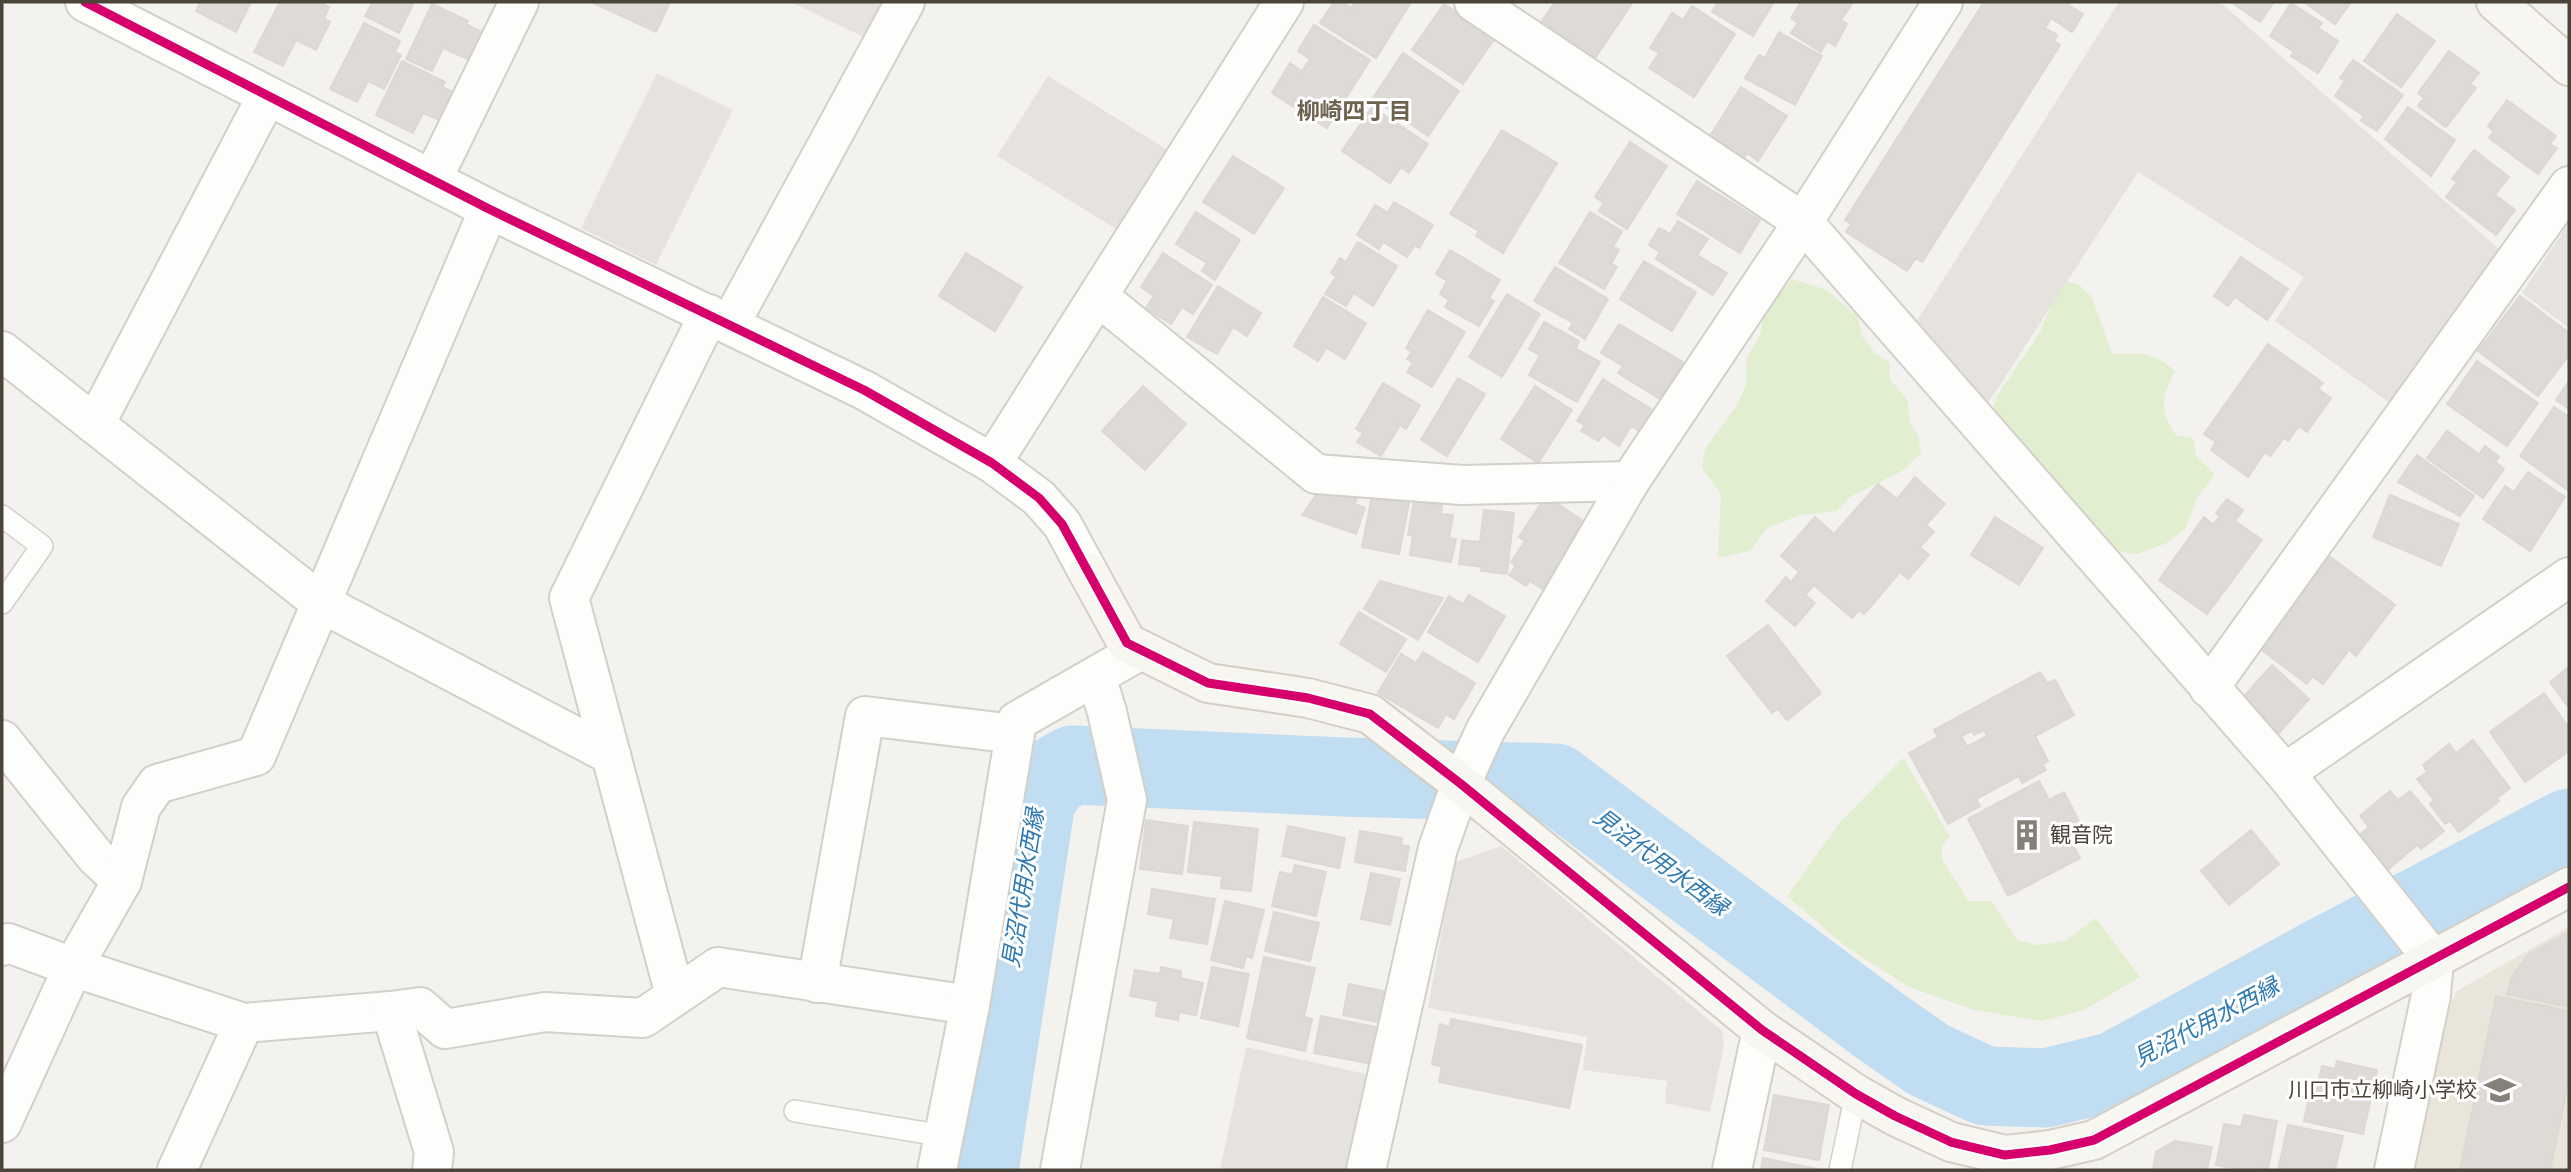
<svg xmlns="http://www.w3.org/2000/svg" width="2571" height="1172" viewBox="0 0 2571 1172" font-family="'Golos Text','Noto Sans JP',sans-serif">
  <rect width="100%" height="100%" fill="#f4f2ee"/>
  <!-- education -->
  <polygon fill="#eae5da" points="2569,927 2569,1170 2415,1170 2447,1010 2457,991"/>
  <!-- green -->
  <g fill="#e1eecf">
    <polygon points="1792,279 1827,290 1858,317 1862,336 1875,353 1890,363 1889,378 1908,401 1910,422 1918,435 1921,453 1902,471 1850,497 1837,511 1800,515 1766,529 1750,551 1718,558 1721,494 1702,468 1705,449 1736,407 1746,386 1747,358 1760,335 1764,312"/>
    <path d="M2061,281L2078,284L2092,297L2112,354C2140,353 2153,351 2175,371C2161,396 2159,411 2176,435L2193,438L2196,456L2215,474L2197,498L2186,528L2167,543L2137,554L2109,550L2019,502L2015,447L1993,410L1997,396L2040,332Z"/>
    <polygon points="1903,758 1950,837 1942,845 1942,860 1969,901 1991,901 2017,940 2037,945 2065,941 2096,918 2140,977 2084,1010 2042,1021 1974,1010 1909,987 1845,946 1787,896 1841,821"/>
  </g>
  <!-- parking -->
  <g fill="#e6e3df">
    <polygon points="791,2 884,2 866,38"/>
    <polygon points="2119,2 2220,2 2499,249 2390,403 2275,321 2304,277 2138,172 1987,405 1917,321"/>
    <polygon points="657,73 733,110 656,265 581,228"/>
    <polygon points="1048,76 1168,150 1118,230 997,156"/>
    <polygon points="2569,223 2569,328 2522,293"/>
    <polygon points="1501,846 1722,1031 1724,1045 1710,1112 1665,1103 1667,1081 1583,1070 1587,1037 1428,1008 1454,863"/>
    <polygon points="1246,1047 1370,1075 1351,1170 1220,1170"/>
  </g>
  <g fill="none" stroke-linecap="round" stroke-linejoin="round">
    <!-- river -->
    <polyline stroke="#c0ddf1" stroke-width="79" points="979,1170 1036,800 1050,778 1073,765 1344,777 1555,783 1880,1026 1929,1060 1985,1086 2046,1088 2115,1071 2316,961 2569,828"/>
  </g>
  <!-- building -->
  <g fill="#dedbd6" stroke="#dcd9d4" stroke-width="2" fill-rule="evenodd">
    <polygon points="200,2 251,2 236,32 196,11"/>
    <polygon points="280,2 319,2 329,7 324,19 330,22 316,50 296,40 283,66 254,52"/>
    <polygon points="370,2 414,2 399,33 365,16 372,3"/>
    <polygon points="591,2 670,2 656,32"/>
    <polygon points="1334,2 1342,2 1352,8 1355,2 1411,2 1376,58 1320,23"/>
    <polygon points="1555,2 1633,2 1595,58 1542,21"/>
    <polygon points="1718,2 1774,2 1753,36 1712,12"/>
    <polygon points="1801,2 1848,2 1852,4 1841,20 1847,24 1835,46 1827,41 1821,52 1791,33 1798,23 1791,18"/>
    <polygon points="1984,2 2070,2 2068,5 2083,14 2072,32 2051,18 2045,28 2057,35 2054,41 2060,45 1922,262 1916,258 1907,271 1846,232 1851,224 1845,220"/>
    <polygon points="2231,2 2274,2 2260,22"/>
    <polygon points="2304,2 2351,2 2335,24"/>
    <polygon points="2291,3 2322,23 2318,28 2338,41 2318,73 2291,56 2294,52 2270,36"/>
    <polygon points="432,4 468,21 466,24 484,33 472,61 443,48 432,71 406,59"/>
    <polygon points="1444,4 1495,38 1463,84 1412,50"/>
    <polygon points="1692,6 1735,34 1694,97 1649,68 1659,53 1650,48 1672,13 1683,20"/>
    <polygon points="2397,14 2435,41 2401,87 2364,61"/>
    <polygon points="364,23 400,41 395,52 401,55 384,89 368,81 357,102 330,89"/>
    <polygon points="1314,25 1370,60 1327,128 1272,93 1290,63 1302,71 1310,59 1298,51"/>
    <polygon points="1779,32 1822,56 1795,105 1745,78 1759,55 1765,58"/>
    <polygon points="2449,51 2479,73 2470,84 2476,88 2446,127 2418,106 2424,98 2418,93"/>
    <polygon points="1403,53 1459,91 1428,136 1373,98"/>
    <polygon points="2353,60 2403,95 2377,131 2361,121 2364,116 2335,96 2345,81 2340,78"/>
    <polygon points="402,61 445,82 442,87 453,92 439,120 423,113 413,133 376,115"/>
    <polygon points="1741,87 1787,116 1758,161 1747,153 1741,163 1707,141"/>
    <polygon points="2507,100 2556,136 2550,144 2557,148 2538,174 2489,138 2494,131 2488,126"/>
    <polygon points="1372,107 1428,144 1409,173 1401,167 1390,183 1342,151"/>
    <polygon points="2408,107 2455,140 2431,176 2385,139"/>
    <polygon points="1502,130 1557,163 1503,253 1476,236 1479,231 1450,214"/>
    <polygon points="1630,142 1667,166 1627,229 1599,211 1604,203 1595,197"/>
    <polygon points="2474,150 2509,177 2495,195 2515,210 2496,235 2446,197 2457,182 2452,179"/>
    <polygon points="1233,156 1284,188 1254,234 1203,202"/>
    <polygon points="1697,181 1760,220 1740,253 1677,214"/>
    <polygon points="1394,202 1433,225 1419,248 1415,245 1407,257 1383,242 1379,249 1357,235 1375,205 1388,213"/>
    <polygon points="1196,212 1240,240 1215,280 1202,271 1207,263 1176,244"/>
    <polygon points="1590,212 1622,231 1613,247 1619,250 1611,264 1617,267 1604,289 1559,263"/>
    <polygon points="1678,221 1708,239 1697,255 1727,273 1713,295 1656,259 1660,252 1649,245 1659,228 1670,234"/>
    <polygon points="1358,242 1397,266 1373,306 1354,293 1346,306 1325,294 1336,277 1331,273 1340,258 1346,262"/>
    <polygon points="1450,250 1500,280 1489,298 1494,301 1479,326 1445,307 1449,300 1440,294 1447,281 1436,274"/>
    <polygon points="966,253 1022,287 995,331 939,296"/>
    <polygon points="1163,253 1212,285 1193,314 1182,307 1171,324 1146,308 1154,296 1141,287"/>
    <polygon points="2241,257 2288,289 2267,320 2235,297 2228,306 2214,296"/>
    <polygon points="1644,261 1696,292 1672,331 1620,299"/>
    <polygon points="1555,267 1608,299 1585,339 1569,329 1573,323 1534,301"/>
    <polygon points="1218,286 1261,313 1247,336 1233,327 1217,354 1187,337"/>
    <polygon points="1507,294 1540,314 1502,377 1469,357"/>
    <polygon points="2520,296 2569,333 2569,355 2538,396 2478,351"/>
    <polygon points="1323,297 1366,323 1345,359 1326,348 1318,361 1294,346"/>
    <polygon points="1428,310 1465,332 1432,387 1407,372 1413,363 1407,359 1412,352 1406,348"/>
    <polygon points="1544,322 1579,341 1576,349 1600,362 1577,402 1529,375 1540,355 1529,349"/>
    <polygon points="1619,324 1683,362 1660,399 1618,373 1623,366 1601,353"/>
    <polygon points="2268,344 2323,383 2318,389 2331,398 2307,432 2299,426 2288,441 2284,438 2270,456 2265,452 2248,477 2211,450 2216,442 2204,434"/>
    <polygon points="2477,361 2538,403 2507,446 2447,404"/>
    <polygon points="1458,378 1485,394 1447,456 1421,440"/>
    <polygon points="1603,379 1654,411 1641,432 1631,426 1619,446 1603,435 1598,441 1581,431 1585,425 1577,421"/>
    <polygon points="2569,381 2569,409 2556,400"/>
    <polygon points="1383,383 1420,405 1406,429 1400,425 1381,456 1357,442 1363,433 1356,429"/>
    <polygon points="1143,386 1186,424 1145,470 1102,431"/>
    <polygon points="1535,386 1572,410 1538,463 1501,439"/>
    <polygon points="2554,407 2569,417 2569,491 2520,456"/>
    <polygon points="2447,431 2479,454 2485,446 2499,457 2495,462 2504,469 2483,498 2427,458"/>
    <polygon points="2417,455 2474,496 2460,516 2398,482"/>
    <polygon points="2528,472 2565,497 2530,551 2483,519 2505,486 2514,492"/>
    <polygon points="1915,477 1945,504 1926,525 1934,532 1920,547 1929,555 1908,579 1900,572 1864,614 1859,610 1852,618 1814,585 1805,595 1815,603 1795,626 1766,601 1786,577 1791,582 1799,572 1781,556 1815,517 1834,534 1878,484 1897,499"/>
    <polygon points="1323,485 1357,497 1355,504 1365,508 1356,534 1302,515"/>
    <polygon points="2390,495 2459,524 2441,566 2373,537"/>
    <polygon points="1372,496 1409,503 1399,554 1362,547"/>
    <polygon points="1546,496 1586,523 1542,589 1530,581 1526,586 1509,575 1516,566 1511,562 1525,541 1519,537"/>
    <polygon points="2227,499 2243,510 2235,521 2262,540 2207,614 2159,580 2204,517 2213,525 2220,516 2216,513"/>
    <polygon points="1414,501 1442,505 1441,514 1453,515 1449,538 1456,539 1451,562 1410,555 1413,536 1408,535"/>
    <polygon points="1484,510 1514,513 1507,574 1481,571 1482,567 1459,564 1462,540 1480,542"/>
    <polygon points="1995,517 2043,548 2019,585 1971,555"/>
    <polygon points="2329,556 2395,605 2356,656 2349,650 2323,684 2312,676 2307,684 2259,648"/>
    <polygon points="1380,581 1443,598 1418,640 1364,609"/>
    <polygon points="1469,595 1505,616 1478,662 1428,632 1449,596 1463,604"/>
    <polygon points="1359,612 1406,639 1386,672 1340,644"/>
    <polygon points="1768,625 1821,693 1787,720 1778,709 1772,713 1727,656"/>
    <polygon points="1423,652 1475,683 1454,719 1446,714 1438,728 1378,693 1401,654 1416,663"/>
    <polygon points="2272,665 2309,699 2279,733 2241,700"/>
    <polygon points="2569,667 2569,708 2550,682"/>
    <path d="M2040,672L2047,683L2055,680L2074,715L2035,736L2048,761L2042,764L2046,770L2022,783L2019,776L1976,799L1980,806L1948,824L1909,753L1938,737L1934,730ZM1984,730L1987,736L1967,747L1961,736L1972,731L1974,735Z"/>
    <polygon points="2544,693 2569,728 2569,751 2525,782 2490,732"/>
    <polygon points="2473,740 2510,788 2497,798 2499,801 2459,832 2450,821 2445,824 2430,804 2434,800 2417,779 2427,772 2423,765 2449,744 2456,753"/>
    <polygon points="2039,781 2049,800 2064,792 2084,831 2070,839 2080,858 2008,896 1968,819"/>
    <polygon points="2390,791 2398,800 2410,791 2444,831 2421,849 2417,845 2384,873 2356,838 2369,827 2360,816"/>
    <polygon points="1146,820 1188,826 1182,874 1140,869"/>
    <polygon points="1194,822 1258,829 1251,891 1221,888 1222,876 1188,872"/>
    <polygon points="1288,826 1345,838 1339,868 1282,856"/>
    <polygon points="2251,830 2279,864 2229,905 2201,871"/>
    <polygon points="1360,831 1402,838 1401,845 1409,846 1405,871 1355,862"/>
    <polygon points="1295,865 1326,872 1316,916 1272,906 1280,872 1292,875"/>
    <polygon points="1371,873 1400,879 1390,925 1361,919"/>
    <polygon points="1152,889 1215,899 1207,944 1170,938 1174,919 1148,914"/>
    <polygon points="1225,901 1264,910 1252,958 1246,956 1243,968 1211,960"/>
    <polygon points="1274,912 1319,923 1310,961 1265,951"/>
    <polygon points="2569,932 2569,1007 2507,994 2512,976 2528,955"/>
    <polygon points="1264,957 1315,968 1304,1017 1312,1019 1305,1051 1247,1038"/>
    <polygon points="1161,967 1181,971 1180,978 1203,983 1196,1015 1179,1012 1178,1020 1156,1016 1158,1001 1130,996 1135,970 1160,974"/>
    <polygon points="1212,967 1249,974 1238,1026 1201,1018"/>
    <polygon points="1349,984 1384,991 1378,1022 1343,1015"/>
    <polygon points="2496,996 2569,1011 2569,1079 2550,1170 2460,1170"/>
    <polygon points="1321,1016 1380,1028 1373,1064 1314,1053"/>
    <polygon points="1451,1019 1582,1045 1569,1108 1439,1082 1442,1067 1432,1064 1440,1024 1450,1027"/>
    <polygon points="2337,1061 2377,1070 2363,1134 2304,1121 2310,1093 2315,1094 2322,1066 2335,1069"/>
    <polygon points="1774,1095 1829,1105 1819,1160 1764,1150"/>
    <polygon points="2244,1115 2277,1121 2268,1169 2259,1167 2258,1170 2242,1170 2216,1165 2224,1124 2241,1127"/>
    <polygon points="2288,1125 2343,1136 2335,1170 2278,1170"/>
    <polygon points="2175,1141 2212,1147 2207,1170 2153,1170 2156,1152"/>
    <polygon points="1763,1158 1818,1169 1818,1170 1761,1170"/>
  </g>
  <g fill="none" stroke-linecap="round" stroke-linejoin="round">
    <defs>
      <g id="lane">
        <polyline points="2,516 42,546 2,603"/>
        <polyline points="795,1111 944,1136"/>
        <polyline points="1840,1170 1856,1094"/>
      </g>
      <g id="street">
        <polyline points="85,2 489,209 864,390 992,463 1039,498 1062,524 1088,572"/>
        <polyline points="1474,2 1803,222 2285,773 2424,948 2434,960 2431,995 2394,1170"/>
        <polyline points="433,178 519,2"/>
        <polyline points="1099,297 1316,474 1462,485 1630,481"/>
        <polyline points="730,324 905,2"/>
        <polyline points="2,351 321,603 611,755"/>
        <polyline points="95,424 267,96"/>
        <polyline points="992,463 1284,2"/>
        <polyline points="2209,688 2569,186"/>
        <polyline points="2,740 96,857 122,881"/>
        <polyline points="2285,773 2569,577"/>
        <polyline points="2,946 8,943 73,967 244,1023 391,1011 420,1007 445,1029 545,1012 643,1018 718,967 970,1005"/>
        <polyline points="817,983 865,716 1015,734"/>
        <polyline points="675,995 569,598 709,314"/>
        <polyline points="391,1011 434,1152 432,1170"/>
        <polyline points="2,1123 73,967 122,881 141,807 157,784 256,756 489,209"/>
        <polyline points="177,1170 244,1023"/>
        <polyline points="937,1170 970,1005 1017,721 1141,650"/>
        <polyline points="1060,1170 1127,800 1107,712 1096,676"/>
        <polyline points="1366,1170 1438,848 1461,784 1485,731 1630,481 1803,222 1943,2"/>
        <polyline points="1732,1170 1762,1030"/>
      </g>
      <g id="secondary">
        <polyline points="2496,2 2569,66"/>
        <polyline points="1088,572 1127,643 1208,683 1308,698 1370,714 1461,784 1762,1030 1856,1094 1895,1116 1951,1142 2005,1155 2050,1150 2094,1140 2569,887"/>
      </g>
    </defs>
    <!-- lane casing -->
    <use href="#lane" stroke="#d2d0cb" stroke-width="24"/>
    <!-- street casing -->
    <use href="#street" stroke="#d2d0cb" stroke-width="42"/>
    <!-- secondary casing -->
    <use href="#secondary" stroke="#d3cfc5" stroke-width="42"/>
    <!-- lane -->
    <use href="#lane" stroke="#fdfdfc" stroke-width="21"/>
    <!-- street -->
    <use href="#street" stroke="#fdfdfc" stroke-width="38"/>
    <!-- secondary -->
    <use href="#secondary" stroke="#f7f6f1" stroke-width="38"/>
    <defs>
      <polyline id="cycleway" points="85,2 489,209 864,390 992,463 1039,498 1062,524 1127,643 1208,683 1308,698 1370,714 1461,784 1762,1030 1856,1094 1895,1116 1951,1142 2005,1155 2050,1150 2094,1140 2569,887"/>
    </defs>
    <!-- cycleway casing -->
    <use href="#cycleway" stroke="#fff" stroke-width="13"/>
    <!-- cycleway -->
    <use href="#cycleway" stroke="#d6006c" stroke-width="9"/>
  </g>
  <!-- icons -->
  <defs>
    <symbol id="building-bare" viewBox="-9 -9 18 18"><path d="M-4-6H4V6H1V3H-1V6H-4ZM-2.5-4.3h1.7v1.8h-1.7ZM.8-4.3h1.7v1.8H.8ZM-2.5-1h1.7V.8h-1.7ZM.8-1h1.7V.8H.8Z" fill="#868178" stroke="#fff" stroke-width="2.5" paint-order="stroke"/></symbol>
    <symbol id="school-bare" viewBox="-9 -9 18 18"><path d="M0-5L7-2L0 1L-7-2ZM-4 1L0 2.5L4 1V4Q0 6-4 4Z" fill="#868178" stroke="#fff" stroke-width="2.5" paint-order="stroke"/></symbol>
  </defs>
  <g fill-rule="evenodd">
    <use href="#building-bare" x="2005" y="813" width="44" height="44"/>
    <use href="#school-bare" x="2478" y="1068" width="44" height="44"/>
  </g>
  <g text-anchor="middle" stroke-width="6" stroke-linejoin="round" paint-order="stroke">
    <!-- poi labels -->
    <g font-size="21" fill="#4b4439" stroke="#fff" text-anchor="start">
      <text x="2050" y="842">観音院</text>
      <text x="2477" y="1097" text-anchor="end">川口市立柳崎小学校</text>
    </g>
    <!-- neighbourhood labels -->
    <g font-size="23" font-weight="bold" fill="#6e6250" stroke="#fff">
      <text x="1354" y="119">柳崎四丁目</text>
    </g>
    <!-- water labels -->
    <g font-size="23" font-style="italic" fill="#2e7ab2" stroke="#fff">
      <text transform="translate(1661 862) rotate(37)" y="8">見沼代用水西縁</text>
      <text transform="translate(1023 888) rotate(-81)" y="8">見沼代用水西縁</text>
      <text transform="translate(2206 1022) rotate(-28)" y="8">見沼代用水西縁</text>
    </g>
  </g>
  <!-- border -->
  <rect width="2571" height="1172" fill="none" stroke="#4b4439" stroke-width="7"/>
</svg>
